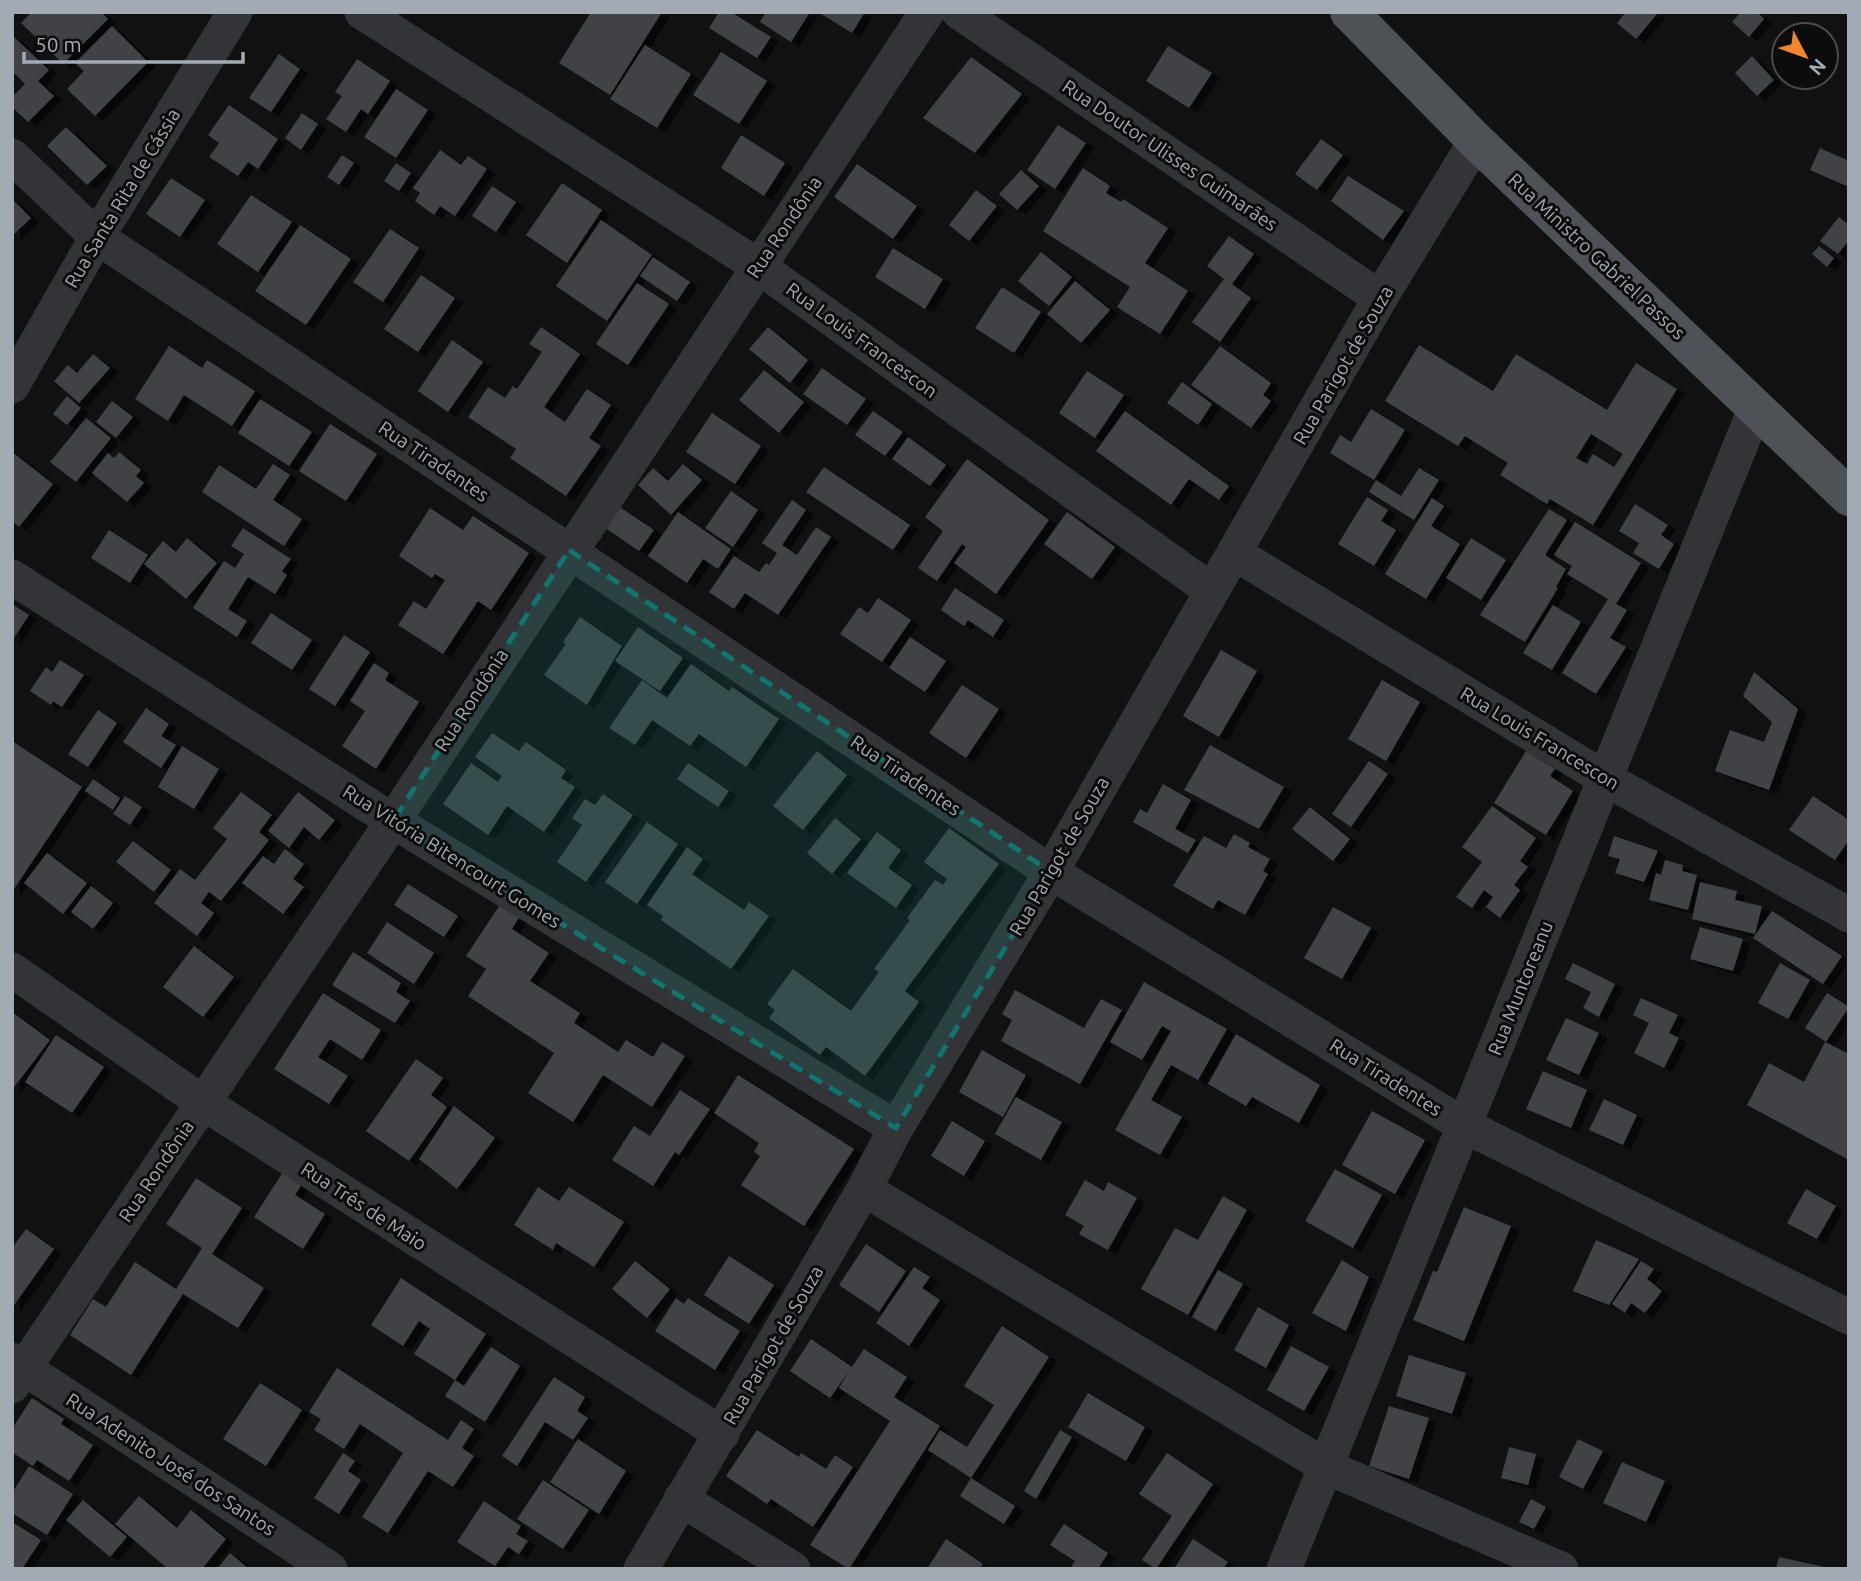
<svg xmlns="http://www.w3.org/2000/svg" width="1861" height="1581" viewBox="0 0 1861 1581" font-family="Ubuntu,sans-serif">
  <defs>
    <filter id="shadow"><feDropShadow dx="8" dy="4.5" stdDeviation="0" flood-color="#0009"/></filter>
  </defs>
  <rect width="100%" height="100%" fill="#111112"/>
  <!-- building -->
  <g fill="#404245" fill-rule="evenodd" filter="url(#shadow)">
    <polygon points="32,12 101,12 108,19 63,64 21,23"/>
    <polygon points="591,12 662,12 610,95 559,63"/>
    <polygon points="719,12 731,12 771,37 757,58 709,28"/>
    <polygon points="766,12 810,12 791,42 760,22"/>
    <polygon points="818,12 865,12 852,33"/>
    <polygon points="1626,12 1655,12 1657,14 1636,39 1617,23"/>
    <polygon points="1741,12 1757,12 1764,19 1749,37 1732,22"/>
    <polygon points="112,26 148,62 95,116 67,89 84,71 75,63"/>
    <polygon points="12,35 49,70 38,81 54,96 28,122 12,107 12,97 25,84 12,71"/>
    <polygon points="645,45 691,74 657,128 610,99"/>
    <polygon points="1168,46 1212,73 1189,108 1146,81"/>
    <polygon points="721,52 767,81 739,124 693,95"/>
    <polygon points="279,54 300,69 271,112 249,98"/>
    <polygon points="1752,56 1774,80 1757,96 1735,73"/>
    <polygon points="971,57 1022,94 975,153 923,118"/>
    <polygon points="357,59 390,81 368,114 361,109 346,132 326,119 342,96 335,92"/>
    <polygon points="396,89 428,110 396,158 364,137"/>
    <polygon points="229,105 278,139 258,169 248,162 238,176 209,157 219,143 208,135"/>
    <polygon points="302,113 318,124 301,150 285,138"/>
    <polygon points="1058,125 1086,143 1055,189 1027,170"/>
    <polygon points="66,127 107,166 87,185 47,146"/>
    <polygon points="741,135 785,163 764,196 721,168"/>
    <polygon points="1321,139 1343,155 1317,190 1295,174"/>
    <polygon points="1820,148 1849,161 1849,187 1810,170"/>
    <polygon points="440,150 461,165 468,156 487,169 455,216 440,206 434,215 415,201 420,193 413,188"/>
    <polygon points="342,155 354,163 339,185 327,177"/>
    <polygon points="396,163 411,173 399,191 384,181"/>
    <polygon points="857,164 917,206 893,239 834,197"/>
    <polygon points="1083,168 1110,186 1106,193 1121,202 1123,199 1168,228 1145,263 1188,291 1160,334 1117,307 1130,287 1043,231"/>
    <polygon points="1021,170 1039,186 1017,210 999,194"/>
    <polygon points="1348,176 1404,211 1383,240 1331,201"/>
    <polygon points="171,178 205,200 180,237 146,214"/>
    <polygon points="562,183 602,210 567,263 526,235"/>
    <polygon points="492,186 516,202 496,232 472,216"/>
    <polygon points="976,190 997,206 969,241 949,225"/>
    <polygon points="251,195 292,222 258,272 217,244"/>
    <polygon points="12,199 31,218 12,236"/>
    <polygon points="1839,217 1849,225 1849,240 1838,254 1820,241"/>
    <polygon points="601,220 652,255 607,321 556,286"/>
    <polygon points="300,225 351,259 306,325 255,291"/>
    <polygon points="390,229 419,248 383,302 353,282"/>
    <polygon points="1229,236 1254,254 1232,284 1251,298 1220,342 1192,322 1224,279 1207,266"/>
    <polygon points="1819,246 1834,258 1827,267 1812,254"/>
    <polygon points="893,248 943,279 925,309 875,277"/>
    <polygon points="1041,252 1072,277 1049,306 1018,281"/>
    <polygon points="653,257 690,282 677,301 640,276"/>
    <polygon points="421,275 455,298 418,352 384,329"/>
    <polygon points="1075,281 1110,310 1081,343 1047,314"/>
    <polygon points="637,283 669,304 628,365 596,344"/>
    <polygon points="1002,287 1041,312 1014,353 975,328"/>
    <polygon points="541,327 580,354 544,407 565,422 587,389 611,405 589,438 601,446 566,496 510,458 516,449 468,417 488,387 505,398 513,386 517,389 542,352 529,344"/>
    <polygon points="768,327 808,360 790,383 749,349"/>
    <polygon points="452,340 483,362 448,412 418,391"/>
    <path d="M1419,345L1493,391L1516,354L1607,410L1636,363L1677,389L1593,525L1550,499L1547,504L1500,475L1508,463L1465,436L1458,446L1385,401ZM1591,434L1623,454L1614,467L1593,454L1587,464L1576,458Z"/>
    <polygon points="169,346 202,368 207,360 255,391 232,426 184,395 168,421 135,399"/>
    <polygon points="1220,346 1271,383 1263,395 1271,401 1251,428 1191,385"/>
    <polygon points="93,354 110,368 79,403 54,381 68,365 77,373"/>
    <polygon points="822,368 866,399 847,425 803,394"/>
    <polygon points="764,370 804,402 779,433 739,400"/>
    <polygon points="1087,371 1124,395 1095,438 1059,413"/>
    <polygon points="1182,382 1212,404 1198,425 1167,403"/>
    <polygon points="67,396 81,408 67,425 53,414"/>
    <polygon points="260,399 312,432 289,466 238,433"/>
    <polygon points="112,401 133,417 116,438 96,422"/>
    <polygon points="1371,409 1405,430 1374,480 1330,453 1340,435 1351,442"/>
    <polygon points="873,411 903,432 885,456 855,435"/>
    <polygon points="1125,411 1229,486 1219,500 1189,479 1171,505 1096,451"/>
    <polygon points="712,413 761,446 735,484 686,452"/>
    <polygon points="86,418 111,438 76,482 50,462"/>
    <polygon points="330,424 377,454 346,501 299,471"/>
    <polygon points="908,437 946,465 930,486 892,459"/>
    <polygon points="12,452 53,484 19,527 12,521"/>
    <polygon points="119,452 141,470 136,476 144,483 127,502 92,473 108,453 114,458"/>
    <polygon points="967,459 1049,520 996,594 954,563 966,547 962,544 937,581 918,568 943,531 925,517"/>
    <polygon points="273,464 290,475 273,500 302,519 284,546 202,492 219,465 256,489"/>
    <polygon points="683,464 702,480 671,515 638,485 653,468 668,481"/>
    <polygon points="824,467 910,525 893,550 806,492"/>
    <polygon points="1419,468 1439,480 1414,520 1369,492 1376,480 1401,496"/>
    <polygon points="731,491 758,510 733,547 705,528"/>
    <polygon points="1367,497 1388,510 1381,521 1396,530 1374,566 1338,544"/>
    <polygon points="1432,498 1444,506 1431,526 1460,544 1426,599 1385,574"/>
    <polygon points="792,500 806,510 782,545 797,555 816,527 831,537 778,615 745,593 734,609 709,592 734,556 759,572 766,563 769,565 777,553 762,543"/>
    <polygon points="1635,504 1668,525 1661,535 1674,544 1659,569 1633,553 1639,543 1619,531"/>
    <polygon points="618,506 654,530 639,551 604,527"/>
    <polygon points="430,508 463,530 473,516 529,553 491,610 478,601 443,654 398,625 414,601 426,609 445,580 435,574 432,578 399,556"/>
    <polygon points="1549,509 1567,520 1545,555 1566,569 1556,587 1558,588 1525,642 1480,615"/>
    <polygon points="678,512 731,549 718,569 703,559 687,583 648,556"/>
    <polygon points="1067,512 1115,547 1092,579 1044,544"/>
    <polygon points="1575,522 1641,563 1616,604 1627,610 1610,638 1626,647 1596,694 1562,673 1608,599 1567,574 1572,566 1554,555"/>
    <polygon points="243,528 291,559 282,571 287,575 275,594 248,577 228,609 247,621 237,637 193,608 224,561 235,568 244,554 231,546"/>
    <polygon points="109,530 148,555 130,583 91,558"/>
    <polygon points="187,538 217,563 186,599 144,564 163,541 176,552"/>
    <polygon points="1471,538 1506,560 1481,600 1446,578"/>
    <polygon points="955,588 1004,620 993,637 968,620 964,626 941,610"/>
    <polygon points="878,598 911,620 882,662 840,634 859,607 868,613"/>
    <polygon points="12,604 29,615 12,641"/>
    <polygon points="1553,605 1581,622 1552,670 1523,653"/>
    <polygon points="271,613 312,640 292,670 251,643"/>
    <polygon points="580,617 622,646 587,705 544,675 566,644 563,642"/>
    <polygon points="638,627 683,658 660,691 615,661"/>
    <polygon points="344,635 370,652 335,706 309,689"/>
    <polygon points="910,637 946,661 925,692 889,668"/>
    <polygon points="1221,650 1257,671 1219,737 1183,716"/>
    <polygon points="60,660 84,675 62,707 53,701 51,705 30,691 46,667 52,672"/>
    <polygon points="374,663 389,673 385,680 419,702 376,769 342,746 365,711 350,701"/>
    <polygon points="691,664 729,691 732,687 779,719 746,767 699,734 690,746 652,720 635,745 609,728 642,680 667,698"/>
    <polygon points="1754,672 1798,709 1769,790 1715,771 1730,730 1764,742 1772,722 1743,696"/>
    <polygon points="1382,680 1420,702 1386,761 1348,739"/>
    <polygon points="962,685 999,709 966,758 929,733"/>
    <polygon points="146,708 169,724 161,736 176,745 161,768 123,742"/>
    <polygon points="98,710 117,723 88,767 68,754"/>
    <polygon points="492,733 519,751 526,742 566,770 561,778 575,787 544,832 507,806 488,835 443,804 471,763 498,782 502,776 475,757"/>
    <polygon points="12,741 82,787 12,892"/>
    <polygon points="1210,745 1284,787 1259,829 1184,790"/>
    <polygon points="182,746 219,769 194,809 158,787"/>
    <polygon points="817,751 847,775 803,830 773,806"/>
    <polygon points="1526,751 1555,769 1550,776 1573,791 1546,835 1494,803"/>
    <polygon points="1369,761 1388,774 1351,827 1332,814"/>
    <polygon points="688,763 729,791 718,807 677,779"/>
    <polygon points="93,779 120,798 113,810 85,791"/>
    <polygon points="1163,784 1191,800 1175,829 1196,840 1188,853 1133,822 1140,809 1147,813"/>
    <polygon points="241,792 272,815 259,832 269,840 221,901 209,892 201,903 214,913 197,936 154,903 180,869 195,880 227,839 213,828"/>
    <polygon points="298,792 335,820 319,840 304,827 289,848 268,831"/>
    <polygon points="603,794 633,815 586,882 557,862 582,825 572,818 585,799 595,805"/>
    <polygon points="125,796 142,807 130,825 113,814"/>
    <polygon points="1813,796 1849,820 1849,840 1835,860 1789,830"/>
    <polygon points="1492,806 1536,838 1520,861 1528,867 1514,885 1520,890 1500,918 1486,907 1493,897 1484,890 1472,908 1456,897 1482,862 1462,847"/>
    <polygon points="1310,807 1350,839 1333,861 1292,829"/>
    <polygon points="835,818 861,839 832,874 807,853"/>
    <polygon points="647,822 678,844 637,904 605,882"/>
    <polygon points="949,828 999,864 905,991 919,1002 865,1076 826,1047 820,1055 769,1018 775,1010 767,1004 793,969 851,1011 879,972 874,969 910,920 907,918 935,880 943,885 947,879 924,862"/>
    <polygon points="877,832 901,850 888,868 912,885 896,908 847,873"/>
    <polygon points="1234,834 1250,843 1248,847 1270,859 1263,871 1268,874 1245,915 1218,900 1213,909 1173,886 1204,836 1226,848"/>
    <polygon points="1614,836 1658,851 1644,882 1615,873 1620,859 1608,856"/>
    <polygon points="133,841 171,870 154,892 116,862"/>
    <polygon points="687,847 703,859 692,874 744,910 749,902 769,916 731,969 661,920 663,916 647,905"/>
    <polygon points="285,849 304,864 293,879 304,887 283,914 242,883 263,856 274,864"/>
    <polygon points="47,853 87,883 63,914 24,883"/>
    <polygon points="1665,860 1683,865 1682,871 1697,875 1688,910 1649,900 1656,873 1661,875"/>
    <polygon points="1700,882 1737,891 1735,900 1762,906 1755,934 1692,919"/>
    <polygon points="408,884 458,916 444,937 394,905"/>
    <polygon points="91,886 113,903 93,929 71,912"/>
    <polygon points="501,903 520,916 512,929 549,953 530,981 580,1013 574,1023 618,1052 626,1040 653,1057 662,1042 685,1056 652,1107 603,1075 573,1122 528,1093 554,1053 468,996 486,969 466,956"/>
    <polygon points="1333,907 1371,928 1342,979 1304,958"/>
    <polygon points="1772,911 1842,956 1823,984 1753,938"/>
    <polygon points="387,922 434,953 414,984 367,953"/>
    <polygon points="1700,927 1743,939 1733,971 1690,959"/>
    <polygon points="194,946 234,977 203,1017 163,987"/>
    <polygon points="353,952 401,983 396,992 410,1001 395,1023 332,985"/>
    <polygon points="1573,963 1615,984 1599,1017 1583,1008 1591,992 1565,979"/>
    <polygon points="1780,963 1810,980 1788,1019 1758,1003"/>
    <polygon points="1144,982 1227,1029 1198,1080 1171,1065 1151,1100 1182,1117 1160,1155 1115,1130 1171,1031 1162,1026 1142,1060 1110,1042"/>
    <polygon points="1015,990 1084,1028 1101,999 1122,1010 1080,1084 1001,1041 1012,1020 1002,1014"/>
    <polygon points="323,993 381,1030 362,1060 330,1039 318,1057 348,1076 329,1104 274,1069"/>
    <polygon points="1827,993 1849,1007 1826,1042 1805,1028"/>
    <polygon points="1641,998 1678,1015 1669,1033 1679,1038 1664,1068 1634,1053 1649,1023 1633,1015"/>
    <polygon points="12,1012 50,1040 12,1090"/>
    <polygon points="1566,1018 1599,1033 1579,1075 1546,1060"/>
    <polygon points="1236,1034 1320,1085 1299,1123 1252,1097 1246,1106 1208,1084"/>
    <polygon points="56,1035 104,1067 72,1113 25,1082"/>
    <polygon points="1825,1042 1849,1054 1849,1160 1747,1105 1769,1063 1804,1082"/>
    <polygon points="982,1050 1026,1075 1003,1117 959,1092"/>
    <polygon points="416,1059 443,1078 431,1095 447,1107 409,1161 366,1131"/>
    <polygon points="1543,1071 1587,1090 1571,1128 1526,1109"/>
    <polygon points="738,1075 854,1149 804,1226 741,1185 760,1156 754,1152 759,1143 714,1113"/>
    <polygon points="680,1090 710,1109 679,1155 675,1152 653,1186 612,1160 634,1126 650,1136"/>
    <polygon points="1016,1097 1062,1122 1041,1160 995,1134"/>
    <polygon points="1604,1099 1637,1115 1623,1145 1589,1130"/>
    <polygon points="454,1106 495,1138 457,1189 419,1159"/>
    <polygon points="1372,1111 1425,1140 1395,1194 1342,1165"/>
    <polygon points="952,1121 985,1141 964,1176 931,1156"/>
    <polygon points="1335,1169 1382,1195 1353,1248 1305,1221"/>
    <polygon points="283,1172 302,1184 295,1195 325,1214 303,1249 254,1217"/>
    <polygon points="196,1178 242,1208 212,1254 264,1288 238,1328 183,1294 131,1375 70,1335 93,1299 106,1307 135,1262 176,1289 202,1248 166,1224"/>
    <polygon points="1085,1180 1104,1191 1108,1182 1137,1198 1108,1250 1079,1234 1084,1226 1065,1215"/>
    <polygon points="538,1187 559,1201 569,1187 624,1222 594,1267 556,1243 553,1250 514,1225"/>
    <polygon points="1806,1189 1836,1206 1817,1239 1787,1223"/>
    <polygon points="1223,1196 1247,1210 1188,1315 1141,1289 1175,1228 1198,1240"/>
    <polygon points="1464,1207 1511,1226 1464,1341 1413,1320 1433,1271 1437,1272"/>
    <polygon points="26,1229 54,1249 12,1308 12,1248"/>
    <polygon points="1596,1240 1639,1259 1609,1305 1573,1291"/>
    <polygon points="866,1244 906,1271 879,1312 839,1285"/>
    <polygon points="729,1256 774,1285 749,1324 704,1295"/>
    <polygon points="1342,1260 1369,1277 1346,1331 1312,1313"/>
    <polygon points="635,1261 670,1289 647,1318 612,1289"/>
    <polygon points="1641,1261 1654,1269 1647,1279 1662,1291 1645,1313 1631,1303 1625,1313 1612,1304"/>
    <polygon points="914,1267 930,1277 922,1288 940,1300 909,1346 876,1323"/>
    <polygon points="1218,1270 1243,1284 1216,1331 1192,1317"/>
    <polygon points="401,1278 486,1334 455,1380 414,1354 430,1329 419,1321 403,1346 371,1325"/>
    <polygon points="676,1298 684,1304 688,1298 740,1331 715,1370 655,1331"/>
    <polygon points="1258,1307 1289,1325 1266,1368 1234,1350"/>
    <polygon points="1002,1326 1049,1357 971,1478 1015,1506 1004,1524 960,1496 971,1478 928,1450 940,1430 967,1447 994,1405 964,1386"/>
    <polygon points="811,1339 852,1367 864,1349 907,1377 894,1397 940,1426 849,1569 810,1545 890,1421 839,1388 849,1371 830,1398 790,1371"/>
    <polygon points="1291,1346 1329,1367 1304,1411 1267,1390"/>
    <polygon points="491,1347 520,1366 485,1422 445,1396 455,1380 464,1386"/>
    <polygon points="1409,1355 1466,1373 1452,1414 1396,1396"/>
    <polygon points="337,1368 448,1440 461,1420 474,1429 462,1448 474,1456 453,1487 428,1471 388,1533 362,1517 403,1453 360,1424 344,1449 314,1430 321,1419 309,1412"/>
    <polygon points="554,1377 585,1397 577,1411 588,1418 573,1440 545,1422 517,1466 502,1456"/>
    <polygon points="260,1383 302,1410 266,1466 223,1439"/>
    <polygon points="1088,1393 1145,1427 1126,1461 1068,1427"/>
    <polygon points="32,1398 64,1419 61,1424 93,1445 69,1481 37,1460 33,1466 12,1452 12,1429"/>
    <polygon points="1389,1406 1429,1418 1409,1479 1369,1466"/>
    <polygon points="757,1430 799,1457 801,1453 826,1469 835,1455 853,1467 813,1527 771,1499 767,1504 726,1476"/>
    <polygon points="1060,1430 1072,1437 1036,1499 1024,1491"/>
    <polygon points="578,1439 626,1471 599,1514 550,1482"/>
    <polygon points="1578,1439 1603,1451 1583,1489 1559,1477"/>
    <polygon points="1509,1447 1536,1454 1528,1485 1501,1478"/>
    <polygon points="343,1453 355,1461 348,1471 361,1480 339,1514 314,1498"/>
    <polygon points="1167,1453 1213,1484 1156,1569 1142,1560 1172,1516 1139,1494"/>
    <polygon points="1622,1462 1665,1481 1646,1522 1603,1503"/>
    <polygon points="29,1466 73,1494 47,1535 12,1513 12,1493"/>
    <polygon points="543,1480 589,1510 563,1549 517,1519"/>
    <polygon points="139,1496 177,1528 191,1510 226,1539 202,1569 168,1569 115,1524"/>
    <polygon points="1531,1499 1546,1507 1534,1529 1519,1522"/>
    <polygon points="83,1500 127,1537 110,1557 66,1520"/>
    <polygon points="484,1501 521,1526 516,1534 528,1541 519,1554 508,1547 495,1566 457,1542"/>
    <polygon points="12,1522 41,1540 22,1569 12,1569"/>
    <polygon points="1064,1524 1108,1553 1098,1569 1070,1569 1075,1561 1050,1545"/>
    <polygon points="946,1539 983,1564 980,1569 927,1569"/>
    <polygon points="1193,1539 1228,1562 1223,1569 1174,1569"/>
    <polygon points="230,1553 249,1569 217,1569"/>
    <polygon points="1779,1557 1829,1568 1829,1569 1776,1569"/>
  </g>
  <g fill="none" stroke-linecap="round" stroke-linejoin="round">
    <!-- minor -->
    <g stroke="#323437" stroke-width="35">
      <polyline points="362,12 758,266 1212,591"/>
      <polyline points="959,12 1380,298"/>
      <polyline points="12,156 97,237 1051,872 1465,1126 1849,1317"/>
      <polyline points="12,386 97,237 235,12"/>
      <polyline points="1236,554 1604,778 1849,915"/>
      <polyline points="12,577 393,821 896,1128"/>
      <polyline points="12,970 202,1102 722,1434"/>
      <polyline points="864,1189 1327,1467 1561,1569"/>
      <polyline points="12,1360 330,1569"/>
      <polyline points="12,1386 393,821 927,12"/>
      <polyline points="681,1499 793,1569"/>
      <polyline points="641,1569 864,1189 896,1128 1051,872 1380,298 1476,141"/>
      <polyline points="1284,1569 1756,407"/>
    </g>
    <!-- major -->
    <polyline stroke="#4e5156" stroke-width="38" points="1349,12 1476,141 1849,497"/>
  </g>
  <!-- marked area -->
  <path fill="#0f766e" fill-opacity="0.2" stroke="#0f766e" stroke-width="5" stroke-dasharray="14 9" stroke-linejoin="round" d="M569,550L1051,872L896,1128L393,821Z"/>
  <g text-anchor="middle" stroke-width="6" stroke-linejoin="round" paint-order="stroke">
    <!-- street labels -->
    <g font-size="19" fill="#a2abb3" stroke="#0c0c0d">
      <text transform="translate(1170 155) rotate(34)" y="7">Rua Doutor Ulisses Guimarães</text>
      <text transform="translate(122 198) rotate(-59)" y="7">Rua Santa Rita de Cássia</text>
      <text transform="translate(784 227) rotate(-56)" y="7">Rua Rondônia</text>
      <text transform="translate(1597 256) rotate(43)" y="7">Rua Ministro Gabriel Passos</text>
      <text transform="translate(862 340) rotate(36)" y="7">Rua Louis Francescon</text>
      <text transform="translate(1343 365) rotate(-60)" y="7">Rua Parigot de Souza</text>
      <text transform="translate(434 461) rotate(34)" y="7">Rua Tiradentes</text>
      <text transform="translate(471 700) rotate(-57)" y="7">Rua Rondônia</text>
      <text transform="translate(1540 738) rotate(31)" y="7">Rua Louis Francescon</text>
      <text transform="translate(906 775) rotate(34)" y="7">Rua Tiradentes</text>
      <text transform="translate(452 856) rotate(32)" y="7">Rua Vitória Bitencourt Gomes</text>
      <text transform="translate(1059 856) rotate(-60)" y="7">Rua Parigot de Souza</text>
      <text transform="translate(1520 988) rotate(-68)" y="7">Rua Muntoreanu</text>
      <text transform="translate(1386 1077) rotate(32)" y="7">Rua Tiradentes</text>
      <text transform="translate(156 1171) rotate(-56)" y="7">Rua Rondônia</text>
      <text transform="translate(364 1206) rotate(33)" y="7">Rua Três de Maio</text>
      <text transform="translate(773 1345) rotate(-60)" y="7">Rua Parigot de Souza</text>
      <text transform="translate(171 1464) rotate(33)" y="7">Rua Adenito José dos Santos</text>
    </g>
  </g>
  <!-- border -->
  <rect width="1861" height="1581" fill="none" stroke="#a2abb3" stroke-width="28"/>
  <!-- north arrow -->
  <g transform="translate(1805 56) rotate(131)"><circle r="33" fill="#0c0c0d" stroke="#484c4f" stroke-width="2"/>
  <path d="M0-5L12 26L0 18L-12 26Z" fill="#f2862a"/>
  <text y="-10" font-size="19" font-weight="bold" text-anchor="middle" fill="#a2abb3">N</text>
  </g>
  <!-- scale -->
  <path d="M24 52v10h219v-10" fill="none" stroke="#a2abb3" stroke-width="3.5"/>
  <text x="35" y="52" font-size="21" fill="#a2abb3" stroke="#0c0c0d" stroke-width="5" paint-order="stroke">50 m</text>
</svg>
